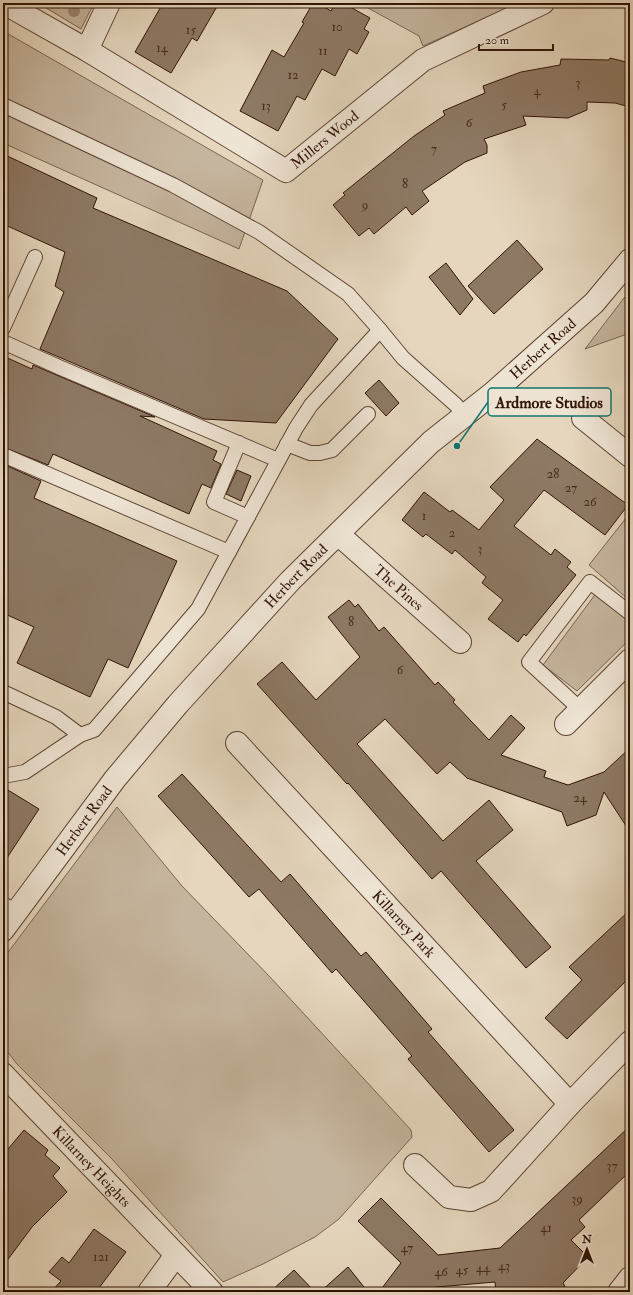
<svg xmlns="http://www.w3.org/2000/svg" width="633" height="1295" viewBox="0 0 633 1295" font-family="'IM FELL Double Pica',serif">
  <rect width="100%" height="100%" fill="#e5d6bd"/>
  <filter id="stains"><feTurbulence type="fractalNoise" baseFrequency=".005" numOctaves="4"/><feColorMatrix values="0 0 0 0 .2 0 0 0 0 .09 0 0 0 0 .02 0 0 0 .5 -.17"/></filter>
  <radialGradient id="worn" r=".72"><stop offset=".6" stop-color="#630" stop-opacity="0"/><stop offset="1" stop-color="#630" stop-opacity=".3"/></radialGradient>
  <!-- green -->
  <g fill="#c6b59e" stroke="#7b6452">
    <polygon points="38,3 94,3 81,29"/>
    <polygon points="359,3 518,3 423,46 419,36"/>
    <polygon points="3,31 263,180 239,249 3,143"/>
    <polygon points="630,293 630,333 585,349 624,298"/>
    <polygon points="630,513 630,601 589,565"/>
    <polygon points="597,592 630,619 630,639 577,691 543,665"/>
    <polygon points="117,807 182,886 270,977 411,1130 412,1137 339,1219 315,1237 263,1264 223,1282 112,1159 17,1064 3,1046 3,959"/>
  </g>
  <!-- building -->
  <g fill="#8e7965" stroke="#301406">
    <polygon points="163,3 219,3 197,41 192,38 171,73 135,52"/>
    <polygon points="313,3 317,3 331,11 335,3 343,3 370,18 364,29 369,32 357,54 349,49 335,76 322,69 305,100 297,96 278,131 240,111 272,50 284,57 304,23 302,22"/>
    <polygon points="610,58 630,63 630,107 615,103 587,102 587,110 568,118 523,116 526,125 484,139 487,145 487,153 465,162 422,191 429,201 412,215 406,207 374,234 369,228 359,236 333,205 345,195 343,193 414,136 445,115 443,111 485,93 483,86 521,72 560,65 561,59 609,60"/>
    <polygon points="3,154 97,198 93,208 287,291 338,339 276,423 204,419 40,349 64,292 55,286 65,252 3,224"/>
    <polygon points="517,240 543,269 494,314 468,286"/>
    <polygon points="446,263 473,299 460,315 429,277"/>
    <polygon points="3,356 32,369 33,365 155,417 140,416 217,451 213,460 221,464 211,488 202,484 189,514 53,454 48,465 3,447"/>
    <polygon points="379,380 399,403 386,416 365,393"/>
    <polygon points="537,439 628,505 605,535 544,490 514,526 551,555 555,549 571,562 567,567 576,575 526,636 524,634 518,642 488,619 503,600 482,583 486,577 455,550 452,554 426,534 423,537 402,520 424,492 450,512 452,510 479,530 504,500 490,487"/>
    <polygon points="3,464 41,481 34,498 177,561 128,668 108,659 90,697 17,663 34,627 3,613"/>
    <polygon points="237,470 251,476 241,501 226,494"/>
    <polygon points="349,600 355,607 358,604 379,631 384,627 435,685 438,682 455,700 453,702 489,740 511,715 525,728 501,755 546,771 544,777 568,785 604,772 630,748 630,832 604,792 596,815 567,826 562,812 467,778 450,762 437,774 385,719 357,744 443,841 489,800 513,830 476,861 551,947 526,968 441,871 432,879 348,783 347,784 257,684 282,662 316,700 360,657 328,617"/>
    <polygon points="182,774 281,882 290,874 361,956 366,952 432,1029 428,1032 514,1130 489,1152 408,1059 412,1056 336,969 332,973 259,889 249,897 158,796"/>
    <polygon points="3,787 39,809 3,864"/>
    <polygon points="630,910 630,977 567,1039 545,1018 582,980 569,967"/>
    <polygon points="630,1126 630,1171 579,1220 585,1227 571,1240 588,1257 563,1283 568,1292 496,1292 495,1282 379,1292 401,1263 358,1221 381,1198 438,1255 500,1248"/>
    <polygon points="24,1130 48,1150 45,1155 60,1168 53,1176 67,1192 32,1227 3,1266 3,1155"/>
    <polygon points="94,1229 126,1252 96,1292 51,1292 61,1281 49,1272 62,1257 69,1263"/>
    <polygon points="348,1267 368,1292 320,1292"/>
    <polygon points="294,1270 315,1292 270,1292"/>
  </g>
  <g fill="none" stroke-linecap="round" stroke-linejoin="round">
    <defs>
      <g id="service">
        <polyline points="3,105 173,185 259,232 348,294 380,330"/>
        <polyline points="3,328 35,257"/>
        <polyline points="3,342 61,368 278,460"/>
        <polyline points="239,443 214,502 248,517"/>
        <polyline points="287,444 310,453 320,453 332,450 368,414"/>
        <polyline points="3,455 229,552"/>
        <polyline points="3,692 56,717 80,735"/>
        <polyline points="581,710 529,662 590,582 630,613"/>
        <polyline points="3,776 25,772 80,735 94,730 198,609 296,428 311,405 380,330 403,358 456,405 464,415"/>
        <polyline points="3,904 16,912"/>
      </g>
      <g id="minor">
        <path id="s1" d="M4,3L87,50L286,171L423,60L543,3"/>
        <polyline points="87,50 109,3"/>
        <polyline points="583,418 630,456"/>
        <path id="s2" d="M338,534L460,642"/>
        <polyline points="566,724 630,660"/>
        <path id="s3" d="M237,743L570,1104"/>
        <path id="s4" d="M3,1074L212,1292"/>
        <polyline points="415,1165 449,1197 471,1200 491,1191 570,1104 630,1042"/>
        <polyline points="149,1292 176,1255"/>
        <polyline points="619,1292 630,1278"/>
      </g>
      <g id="tertiary">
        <path id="s5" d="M3,930L115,779L178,704L290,581L431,442L493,393L594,303L630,260"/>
      </g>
    </defs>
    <!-- service casing -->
    <use href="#service" stroke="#5d4434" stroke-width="16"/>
    <!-- minor casing -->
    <use href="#minor" stroke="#5d4434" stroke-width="24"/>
    <!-- tertiary casing -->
    <use href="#tertiary" stroke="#5d4434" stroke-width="24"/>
    <!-- service -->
    <use href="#service" stroke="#eee4d4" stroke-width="14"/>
    <!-- minor -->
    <use href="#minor" stroke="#eee4d4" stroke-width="22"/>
    <!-- tertiary -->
    <use href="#tertiary" stroke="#eee4d4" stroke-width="22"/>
  </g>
  <!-- trees -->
  <circle fill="#9a8672" cx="74" cy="11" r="6"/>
  <g text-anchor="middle" stroke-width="3.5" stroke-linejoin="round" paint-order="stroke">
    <!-- number labels -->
    <g font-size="13" fill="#482d1e">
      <text x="337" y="31">10</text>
      <text x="191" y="34">15</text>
      <text x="162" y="52">14</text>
      <text x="323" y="55">11</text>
      <text x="293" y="79">12</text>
      <text x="578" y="87">3</text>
      <text x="537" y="95">4</text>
      <text x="504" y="109">5</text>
      <text x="266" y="110">13</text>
      <text x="469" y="127">6</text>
      <text x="434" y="153">7</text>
      <text x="405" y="188">8</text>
      <text x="365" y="209">9</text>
      <text x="553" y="478">28</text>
      <text x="571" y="492">27</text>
      <text x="590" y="506">26</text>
      <text x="424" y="520">1</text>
      <text x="452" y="537">2</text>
      <text x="480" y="553">3</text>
      <text x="351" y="626">8</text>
      <text x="400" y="674">6</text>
      <text x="580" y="802">24</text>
      <text x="612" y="1170">37</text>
      <text x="577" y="1203">39</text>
      <text x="546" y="1232">41</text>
      <text x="407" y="1252">47</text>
      <text x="101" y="1261">121</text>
      <text x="504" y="1270">43</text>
      <text x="483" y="1272">44</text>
      <text x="462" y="1274">45</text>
      <text x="441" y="1276">46</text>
    </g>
    <!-- street labels -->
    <g font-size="15" fill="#301406" stroke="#eee4d4">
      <text dy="5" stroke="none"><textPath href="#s1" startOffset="378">Millers Wood</textPath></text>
      <text dy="5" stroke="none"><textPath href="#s5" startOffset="796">Herbert Road</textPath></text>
      <text dy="5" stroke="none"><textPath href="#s5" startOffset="460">Herbert Road</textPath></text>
      <text dy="5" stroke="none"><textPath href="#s2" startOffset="81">The Pines</textPath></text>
      <text dy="5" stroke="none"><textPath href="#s5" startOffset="136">Herbert Road</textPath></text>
      <text dy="5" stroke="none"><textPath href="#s3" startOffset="246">Killarney Park</textPath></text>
      <text dy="5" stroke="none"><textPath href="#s4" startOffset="128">Killarney Heights</textPath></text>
    </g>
  </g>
  <!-- callouts -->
  <path fill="none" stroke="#0f766e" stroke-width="1.5" d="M457 446L488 402"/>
  <circle fill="#0f766e" stroke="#eee4d4" stroke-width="1.5" cx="457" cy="446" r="4"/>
  <rect fill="#eee4d4" stroke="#0f766e" stroke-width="1.5" x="488" y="388" width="123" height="28" rx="4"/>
  <g font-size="16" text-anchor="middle" font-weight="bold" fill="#301406">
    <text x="549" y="408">Ardmore Studios</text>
  </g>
  <!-- margin -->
  <rect width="633" height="1295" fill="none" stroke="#e5d6bd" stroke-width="16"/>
  <rect x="4" y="4" width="625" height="1287" fill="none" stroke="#301406" stroke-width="2"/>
  <rect x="8" y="8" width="617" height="1279" fill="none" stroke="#301406"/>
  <!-- north arrow -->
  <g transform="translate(587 1249)" stroke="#eee4d4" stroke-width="3" paint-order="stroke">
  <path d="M0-3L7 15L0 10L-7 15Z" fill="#301406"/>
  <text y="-6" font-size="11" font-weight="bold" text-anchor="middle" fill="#301406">N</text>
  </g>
  <!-- scale -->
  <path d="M479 44v6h74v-6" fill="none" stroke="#301406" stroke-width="2"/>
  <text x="485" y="44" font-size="12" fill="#301406" stroke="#eee4d4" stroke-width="3" paint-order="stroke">20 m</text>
  <rect width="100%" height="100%" filter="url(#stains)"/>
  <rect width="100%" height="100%" fill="url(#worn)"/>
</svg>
